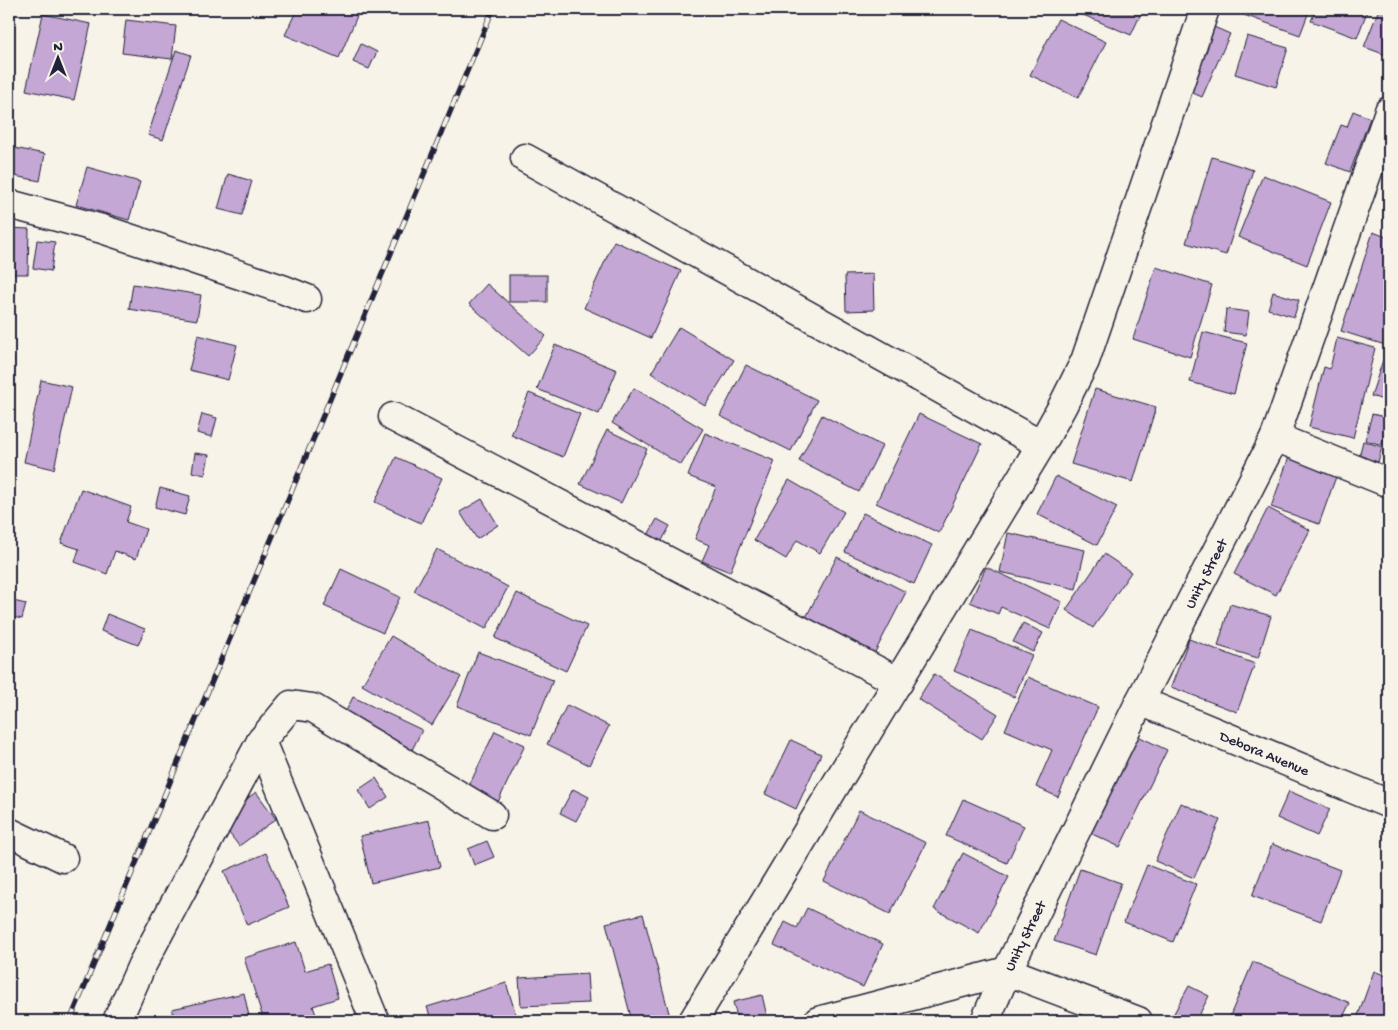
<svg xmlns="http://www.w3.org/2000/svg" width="1398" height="1030" viewBox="0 0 1398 1030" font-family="'Gochi Hand',sans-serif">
  <rect width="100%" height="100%" fill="#f7f3e8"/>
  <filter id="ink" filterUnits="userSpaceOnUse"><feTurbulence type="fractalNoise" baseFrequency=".02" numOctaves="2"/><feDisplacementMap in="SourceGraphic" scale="10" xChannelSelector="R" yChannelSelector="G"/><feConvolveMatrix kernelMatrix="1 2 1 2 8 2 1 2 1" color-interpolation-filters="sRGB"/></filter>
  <g filter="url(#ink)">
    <!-- building -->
    <g fill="#c4a7d4" stroke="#22223b">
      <polygon points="297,9 340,9 357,16 339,58 285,35"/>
      <polygon points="1069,9 1143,9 1131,35"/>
      <polygon points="1230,9 1310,9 1300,35 1230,10"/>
      <polygon points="1316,9 1368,9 1357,38 1311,21"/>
      <polygon points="1379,9 1389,9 1389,56 1364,47"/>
      <polygon points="43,14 91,24 74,100 26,90"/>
      <polygon points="1058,19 1106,42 1078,98 1030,75"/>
      <polygon points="126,20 176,26 172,59 122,53"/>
      <polygon points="1214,27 1230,34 1202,97 1186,90"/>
      <polygon points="1247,36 1288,48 1276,87 1235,74"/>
      <polygon points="361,44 377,52 369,69 353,62"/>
      <polygon points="176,50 191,55 163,140 148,135"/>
      <polygon points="1353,111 1370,118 1350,172 1326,163 1341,125 1347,127"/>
      <polygon points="9,147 45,154 40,181 9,175"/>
      <polygon points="1212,157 1253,170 1226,255 1186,243"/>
      <polygon points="87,167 140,182 129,220 76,205"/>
      <polygon points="228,174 252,181 242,215 218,209"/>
      <polygon points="1263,175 1331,202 1307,265 1238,237"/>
      <polygon points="1389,202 1389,222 1383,219"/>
      <polygon points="9,228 29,229 28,274 9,274"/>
      <polygon points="1373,232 1389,238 1389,331 1385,345 1341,331"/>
      <polygon points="37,240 55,242 51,271 33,268"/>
      <polygon points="614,241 681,271 651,338 584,308"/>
      <polygon points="1156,267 1212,285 1190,357 1133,339"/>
      <polygon points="873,274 874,310 846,311 845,275"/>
      <rect x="509" y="275" width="38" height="27"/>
      <polygon points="133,284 201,295 197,320 129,309"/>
      <polygon points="487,284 546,336 528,356 469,304"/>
      <polygon points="1273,292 1299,300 1294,317 1268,309"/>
      <polygon points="1226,309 1249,312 1246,335 1224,332"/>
      <polygon points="679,327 734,360 705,406 651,373"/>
      <polygon points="1203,332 1247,343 1234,394 1190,382"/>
      <polygon points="198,335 237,345 228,380 189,370"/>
      <polygon points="1337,338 1375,348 1353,438 1309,427 1324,367 1330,369"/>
      <polygon points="555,345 617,370 599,414 537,389"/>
      <polygon points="9,358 14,359 9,377"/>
      <polygon points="1383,360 1389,362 1389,402 1371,396"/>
      <polygon points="746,365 817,400 791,451 720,416"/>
      <polygon points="41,380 72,387 54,469 24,462"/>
      <polygon points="634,388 703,429 681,465 612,423"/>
      <polygon points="1095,389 1156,407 1133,482 1071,464"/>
      <polygon points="529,393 580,414 563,457 511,435"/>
      <polygon points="202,414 217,418 212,437 197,433"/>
      <polygon points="919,414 982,444 939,533 876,503"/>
      <polygon points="1372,414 1389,418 1382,445 1365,440"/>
      <polygon points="822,415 882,446 859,492 799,461"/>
      <polygon points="607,430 647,449 621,503 580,484"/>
      <polygon points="705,433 775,461 730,572 702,561 709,545 695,539 716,487 688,476"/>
      <polygon points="1363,441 1382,447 1378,462 1359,457"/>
      <polygon points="195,453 209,455 205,475 192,472"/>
      <polygon points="396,457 442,478 421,523 375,502"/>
      <polygon points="1289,457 1337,474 1319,524 1271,507"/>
      <polygon points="1056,476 1117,507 1097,545 1037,514"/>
      <polygon points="789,480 844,512 820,553 797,540 786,559 754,540"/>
      <polygon points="160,488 190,496 185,515 155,507"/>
      <polygon points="81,489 131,507 126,522 146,529 136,559 115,551 107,574 75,562 79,549 61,543"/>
      <polygon points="482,499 498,525 477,539 460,512"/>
      <polygon points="1268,508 1310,530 1276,595 1234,574"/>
      <polygon points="863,513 932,545 914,584 845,552"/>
      <polygon points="657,519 670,526 660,544 647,537"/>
      <polygon points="1008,533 1085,550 1076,589 1000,572"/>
      <polygon points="437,549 508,587 486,629 414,591"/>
      <polygon points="1104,554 1131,572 1093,628 1066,610"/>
      <polygon points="837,557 906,592 872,658 803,623"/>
      <polygon points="986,567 1062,602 1050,629 1001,607 998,614 970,602"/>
      <polygon points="341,569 400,597 383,633 324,606"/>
      <polygon points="517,593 587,626 566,671 495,638"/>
      <polygon points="9,600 26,604 22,619 9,616"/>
      <polygon points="1230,604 1271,616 1258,658 1218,646"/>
      <polygon points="107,614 145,629 138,645 101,631"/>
      <polygon points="1023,623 1043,633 1033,652 1013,642"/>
      <polygon points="972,630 1032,655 1014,697 954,671"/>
      <polygon points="391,636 461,677 432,725 362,685"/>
      <polygon points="1189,639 1255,664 1237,712 1171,687"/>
      <polygon points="478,652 553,680 531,735 457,706"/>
      <polygon points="934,674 998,714 982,739 918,699"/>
      <polygon points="1028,677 1098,707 1058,797 1036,787 1052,750 1005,730"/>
      <polygon points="353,697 422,730 411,752 342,719"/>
      <polygon points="567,705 609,726 589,765 547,744"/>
      <polygon points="495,731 525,745 497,804 467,790"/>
      <polygon points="1138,736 1167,750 1120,847 1090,833"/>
      <polygon points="791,740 821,754 796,809 765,794"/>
      <polygon points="376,778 388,797 370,809 358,790"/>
      <polygon points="573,789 589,797 576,821 560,813"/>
      <polygon points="1289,791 1330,809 1317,836 1277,818"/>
      <polygon points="256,792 276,819 239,846 219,820"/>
      <polygon points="963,799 1024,826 1007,863 946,836"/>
      <polygon points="1181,803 1220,820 1194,878 1155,861"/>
      <polygon points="859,810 926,843 890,914 824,881"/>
      <polygon points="429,820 440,867 371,883 360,836"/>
      <polygon points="487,841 494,857 474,865 468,849"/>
      <polygon points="1272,844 1340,870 1321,921 1252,896"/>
      <polygon points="266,853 289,907 247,925 224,871"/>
      <polygon points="963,853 1009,877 979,933 934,909"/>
      <polygon points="1147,865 1196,884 1173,942 1124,922"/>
      <polygon points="1080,869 1121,883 1096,955 1054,941"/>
      <polygon points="807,908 883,944 863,987 774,945 785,922 797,928"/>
      <polygon points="643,914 670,1017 654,1021 632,1021 606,923"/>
      <polygon points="296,942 305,971 328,964 338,998 313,1006 318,1021 264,1021 244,958"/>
      <polygon points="1253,962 1350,1003 1341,1021 1237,1021 1229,1018"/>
      <polygon points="1374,971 1389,977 1389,1021 1356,1021"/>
      <polygon points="587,974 589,1003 521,1006 519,978"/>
      <polygon points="506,983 518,1021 432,1021 427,1007"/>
      <polygon points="1189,986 1209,996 1196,1021 1185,1021 1173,1015"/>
      <polygon points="244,993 250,1021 175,1021 172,1009"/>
      <polygon points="762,995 768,1021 738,1021 733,1002"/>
    </g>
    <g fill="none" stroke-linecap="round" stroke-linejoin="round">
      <defs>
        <g id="minor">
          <polyline points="525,158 1041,445"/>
          <polyline points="9,204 102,229 282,289 307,299"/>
          <polyline points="393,417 899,682"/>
          <polyline points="1275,437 1389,483"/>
          <path id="s1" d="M1140,701L1389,804"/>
          <polyline points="261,741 375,1021"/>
          <polyline points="9,832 63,858"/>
          <polyline points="1007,971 1138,1021"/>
          <polyline points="117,1021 142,965 261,741 291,705 313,708 492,815"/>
          <polyline points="693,1021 1041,445 1062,407 1085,361 1205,9"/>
          <polyline points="818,1021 1007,971"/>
          <path id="s2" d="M985,1021L1007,971L1140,701L1275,437L1389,111"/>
        </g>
      </defs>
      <!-- minor casing -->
      <use href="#minor" stroke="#22223b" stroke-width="31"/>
      <!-- minor -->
      <use href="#minor" stroke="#f7f3e8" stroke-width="28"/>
      <defs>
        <polyline id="rail" points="70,1021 493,9"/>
      </defs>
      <!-- rail casing -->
      <use href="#rail" stroke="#22223b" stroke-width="5.5"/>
      <!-- rail -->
      <use href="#rail" stroke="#f7f3e8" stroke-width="4" stroke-dasharray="11" stroke-linecap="butt"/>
    </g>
  </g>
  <g text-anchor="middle" stroke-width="4.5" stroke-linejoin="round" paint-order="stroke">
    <!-- street labels -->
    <g font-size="15" fill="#22223b" stroke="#f7f3e8">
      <text dy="5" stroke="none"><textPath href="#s2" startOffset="499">Unity Street</textPath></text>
      <text dy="5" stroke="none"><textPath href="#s1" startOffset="135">Debora Avenue</textPath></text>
      <text dy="5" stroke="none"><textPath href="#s2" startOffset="94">Unity Street</textPath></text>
    </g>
  </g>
  <!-- margin -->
  <rect width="1398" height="1030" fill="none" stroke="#f7f3e8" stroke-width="30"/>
  <rect x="15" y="15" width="1368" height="1000" fill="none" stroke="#22223b" stroke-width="2" filter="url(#ink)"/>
  <!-- north arrow -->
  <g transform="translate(58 58)" stroke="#f7f3e8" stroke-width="4" paint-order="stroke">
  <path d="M0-4L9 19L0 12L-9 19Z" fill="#22223b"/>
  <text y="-8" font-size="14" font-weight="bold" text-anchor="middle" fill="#22223b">N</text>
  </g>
</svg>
